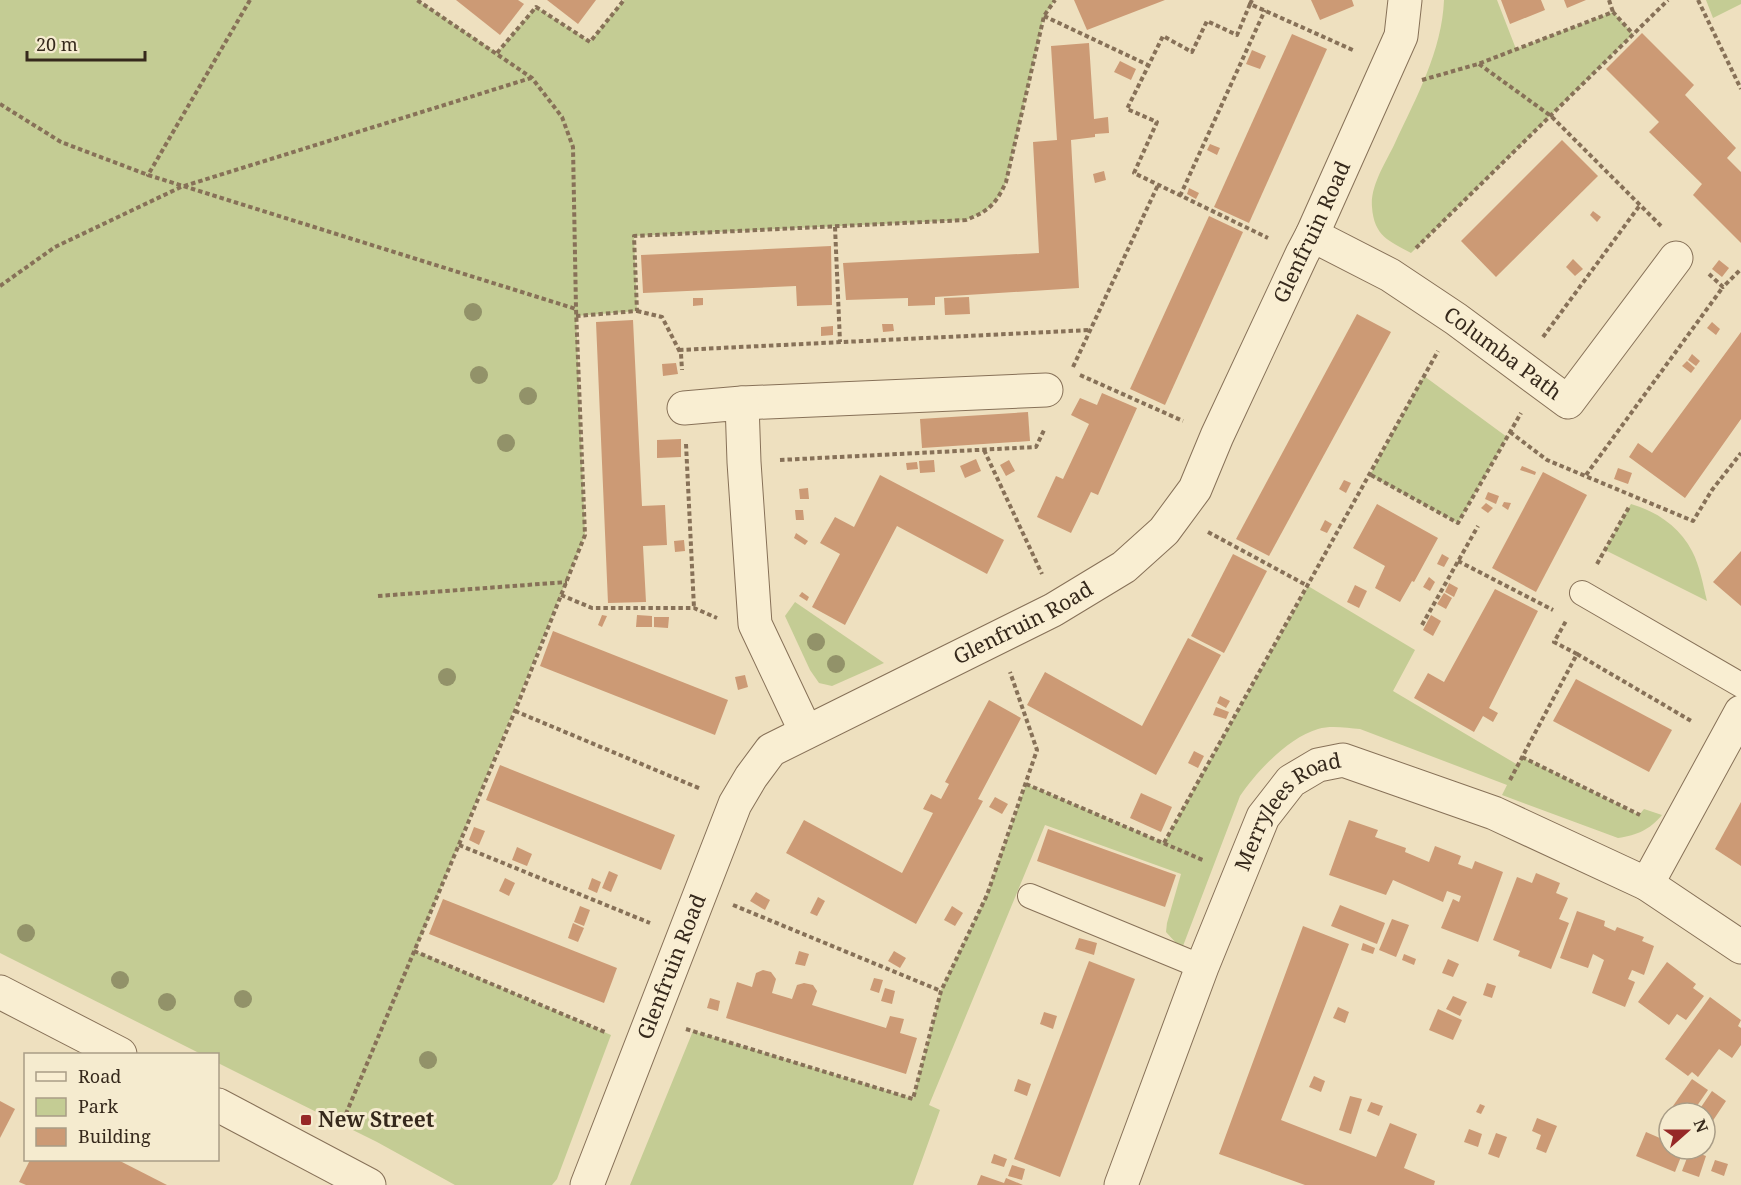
<svg xmlns="http://www.w3.org/2000/svg" width="1741" height="1185" viewBox="0 0 1741 1185" font-family="'Noto Serif',serif">
  <rect width="100%" height="100%" fill="#eee0bf"/>
  <!-- green -->
  <g fill="#c4cc94">
    <path d="M0,0H417L497,53L536,7L590,42L624,0H1055L1044,16L1006,182C996,204 989,211 966,220L634,236L637,311L576,316L585,535L415,951L611,1035L557,1179L552,1185H455L377,1142L218,1063V1054H201L0,953Z"/>
    <path d="M1444,0H1497L1516,49L1613,12L1633,34L1411,253C1389,241 1374,236 1372,207C1370,186 1386,162 1395,143C1416,98 1442,51 1444,0Z"/>
    <polygon points="1706,0 1741,0 1741,4 1713,18"/>
    <polygon points="1424,376 1507,437 1458,523 1370,475"/>
    <path d="M1631,504C1656,511 1680,527 1692,551C1700,566 1703,585 1707,601L1605,550Z"/>
    <path d="M1308,586L1415,650L1393,691L1518,765L1522,757L1639,815L1644,809L1662,815C1649,830 1638,835 1618,838L1502,795L1507,785L1360,729C1347,728 1331,725 1318,729C1288,738 1257,771 1240,796L1183,946L1177,944L1166,932L1167,923L1181,874L1045,825L929,1105L940,1110L913,1185H630L693,1031L913,1099L942,988L987,895L1026,784L1164,843Z"/>
    <polygon points="795,602 884,663 832,686 819,683 810,670 785,616"/>
  </g>
  <!-- building -->
  <g fill="#cc9a75">
    <polygon points="456,0 518,0 524,4 500,35"/>
    <polygon points="547,0 596,0 578,24"/>
    <polygon points="1074,0 1165,0 1087,30"/>
    <polygon points="1311,0 1352,0 1354,6 1320,20"/>
    <polygon points="1501,0 1541,0 1545,10 1510,24"/>
    <polygon points="1564,0 1586,0 1567,8"/>
    <polygon points="1642,33 1694,85 1685,95 1736,148 1727,158 1741,172 1741,243 1693,195 1702,184 1649,132 1659,122 1606,69"/>
    <polygon points="1292,34 1327,49 1249,223 1214,207"/>
    <polygon points="1089,43 1094,119 1108,117 1109,133 1095,134 1095,137 1071,140 1079,288 935,297 935,305 908,306 908,298 846,300 843,263 1039,253 1033,142 1057,140 1051,46"/>
    <polygon points="1252,50 1266,56 1260,69 1246,64"/>
    <polygon points="1120,61 1136,69 1131,80 1114,72"/>
    <polygon points="1562,140 1598,176 1496,277 1461,241"/>
    <polygon points="1210,144 1220,148 1217,155 1207,150"/>
    <polygon points="1104,171 1106,180 1095,183 1093,174"/>
    <polygon points="1189,188 1199,193 1196,199 1187,194"/>
    <polygon points="1593,211 1601,217 1597,222 1590,215"/>
    <polygon points="1209,216 1243,232 1165,405 1130,389"/>
    <polygon points="831,246 832,305 797,306 796,286 643,293 641,255"/>
    <polygon points="1573,259 1583,269 1575,276 1566,267"/>
    <polygon points="1719,260 1729,268 1722,277 1712,269"/>
    <polygon points="969,297 970,314 945,315 944,298"/>
    <polygon points="693,298 703,298 703,305 693,306"/>
    <polygon points="1357,314 1391,332 1269,556 1236,539"/>
    <polygon points="633,320 642,506 665,505 667,545 643,546 646,602 608,603 596,322"/>
    <polygon points="1712,322 1720,329 1716,335 1707,328"/>
    <polygon points="882,324 893,324 894,331 883,332"/>
    <polygon points="833,326 833,335 821,336 821,327"/>
    <polygon points="1741,332 1741,419 1685,498 1629,457 1638,443 1652,453"/>
    <polygon points="1692,354 1700,361 1696,366 1688,360"/>
    <polygon points="1687,361 1695,368 1691,373 1682,366"/>
    <polygon points="676,363 678,374 663,376 662,364"/>
    <polygon points="1102,393 1137,408 1098,495 1091,492 1071,533 1037,517 1056,476 1063,479 1089,424 1071,415 1080,398 1097,405"/>
    <polygon points="1028,412 1030,441 922,448 920,419"/>
    <polygon points="681,439 681,457 657,458 657,440"/>
    <polygon points="976,459 981,471 965,478 960,466"/>
    <polygon points="934,460 935,472 920,473 919,461"/>
    <polygon points="1009,460 1015,471 1006,476 1000,465"/>
    <polygon points="917,462 918,469 907,470 906,463"/>
    <polygon points="1522,466 1536,472 1535,475 1520,470"/>
    <polygon points="1618,468 1632,473 1628,484 1614,479"/>
    <polygon points="1543,472 1587,495 1536,592 1492,568"/>
    <polygon points="880,475 1004,540 987,574 897,526 845,625 812,607 840,554 820,543 835,517 854,527"/>
    <polygon points="1344,480 1351,483 1346,493 1339,489"/>
    <polygon points="808,488 809,499 800,499 799,489"/>
    <polygon points="1488,492 1499,496 1496,504 1485,499"/>
    <polygon points="1504,502 1511,503 1508,510 1502,506"/>
    <polygon points="1486,503 1493,508 1488,513 1481,508"/>
    <polygon points="1377,504 1438,538 1414,582 1412,581 1400,602 1375,588 1385,566 1353,548"/>
    <polygon points="795,510 803,510 804,520 796,520"/>
    <polygon points="1325,520 1332,524 1327,533 1320,530"/>
    <polygon points="796,533 808,541 805,545 794,538"/>
    <polygon points="684,540 685,551 675,552 674,541"/>
    <polygon points="1741,551 1741,606 1713,582"/>
    <polygon points="1233,554 1267,571 1224,653 1191,636"/>
    <polygon points="1442,554 1449,558 1444,567 1437,564"/>
    <polygon points="1429,577 1435,582 1430,591 1423,587"/>
    <polygon points="1449,583 1458,588 1454,597 1445,592"/>
    <polygon points="1355,585 1367,591 1359,608 1347,602"/>
    <polygon points="1495,589 1538,611 1489,708 1498,713 1493,722 1483,716 1474,732 1414,698 1428,673 1444,682"/>
    <polygon points="802,592 809,597 807,601 799,596"/>
    <polygon points="1444,593 1452,598 1446,609 1437,604"/>
    <polygon points="602,615 607,616 602,627 598,625"/>
    <polygon points="637,615 652,616 652,627 636,627"/>
    <polygon points="1431,615 1441,621 1433,636 1423,630"/>
    <polygon points="654,617 669,617 668,628 654,627"/>
    <polygon points="553,631 728,700 715,735 540,666"/>
    <polygon points="1188,638 1221,655 1156,775 1027,705 1045,672 1142,726"/>
    <polygon points="745,675 748,687 738,690 735,677"/>
    <polygon points="1576,679 1672,730 1649,772 1553,721"/>
    <polygon points="1220,696 1230,701 1226,708 1217,703"/>
    <polygon points="989,700 1021,718 978,799 983,801 916,924 786,853 804,820 902,873 933,813 923,809 931,794 941,799 949,784 945,782"/>
    <polygon points="1216,707 1229,712 1226,719 1213,715"/>
    <polygon points="1194,751 1204,756 1198,768 1188,763"/>
    <polygon points="500,765 675,835 661,870 486,800"/>
    <polygon points="1141,793 1172,807 1161,832 1130,818"/>
    <polygon points="995,797 1008,804 1002,814 989,807"/>
    <polygon points="1741,802 1741,866 1715,849"/>
    <polygon points="1349,820 1378,830 1375,837 1406,848 1405,852 1429,862 1435,846 1461,856 1458,864 1472,869 1475,861 1503,872 1478,942 1441,928 1453,899 1459,902 1461,896 1447,891 1443,902 1393,880 1386,895 1329,875"/>
    <polygon points="474,827 485,831 479,845 469,840"/>
    <polygon points="1048,829 1176,875 1165,907 1037,861"/>
    <polygon points="517,847 532,854 527,866 512,860"/>
    <polygon points="609,871 618,875 611,892 602,888"/>
    <polygon points="1536,873 1560,883 1556,893 1568,898 1559,919 1569,923 1551,969 1518,956 1520,951 1493,940 1517,877 1532,883"/>
    <polygon points="505,878 515,883 509,896 499,891"/>
    <polygon points="592,878 601,882 597,893 588,889"/>
    <polygon points="756,892 770,900 765,910 750,901"/>
    <polygon points="818,897 825,901 817,916 810,913"/>
    <polygon points="443,899 617,968 604,1003 429,934"/>
    <polygon points="1340,905 1385,923 1377,944 1331,926"/>
    <polygon points="580,906 590,910 584,926 574,922"/>
    <polygon points="952,906 963,913 955,926 944,920"/>
    <polygon points="1577,911 1605,921 1604,926 1615,931 1617,927 1644,937 1642,941 1654,946 1644,975 1632,970 1628,979 1635,982 1625,1007 1592,993 1604,960 1593,954 1588,968 1560,958"/>
    <polygon points="1392,919 1409,925 1396,957 1379,950"/>
    <polygon points="573,923 584,928 578,942 568,938"/>
    <polygon points="1303,926 1349,944 1281,1120 1376,1157 1390,1123 1417,1134 1404,1168 1435,1181 1434,1185 1305,1185 1219,1154"/>
    <polygon points="1079,938 1097,943 1094,955 1075,949"/>
    <polygon points="1363,943 1375,948 1373,954 1361,950"/>
    <polygon points="799,951 809,954 805,966 795,964"/>
    <polygon points="894,951 906,958 900,968 888,961"/>
    <polygon points="1404,954 1416,959 1414,965 1402,960"/>
    <polygon points="1448,959 1459,964 1453,977 1442,973"/>
    <polygon points="1089,961 1135,979 1060,1177 1014,1159"/>
    <polygon points="1667,962 1696,984 1693,988 1704,996 1686,1020 1677,1014 1669,1025 1638,1002"/>
    <polygon points="763,970 771,972 776,979 772,993 792,999 797,985 804,983 813,985 817,991 812,1005 886,1028 890,1016 904,1019 900,1033 917,1038 906,1074 726,1018 737,982 752,987 756,973"/>
    <polygon points="874,978 883,980 879,993 870,990"/>
    <polygon points="1487,983 1496,986 1492,998 1483,995"/>
    <polygon points="885,988 895,991 892,1004 881,1001"/>
    <polygon points="1453,996 1467,1002 1460,1016 1446,1009"/>
    <polygon points="1710,997 1741,1020 1738,1026 1741,1028 1741,1045 1732,1058 1719,1049 1698,1077 1692,1072 1688,1076 1665,1059"/>
    <polygon points="710,998 720,1001 718,1011 707,1008"/>
    <polygon points="1338,1007 1349,1012 1345,1023 1333,1018"/>
    <polygon points="1438,1009 1462,1020 1453,1040 1429,1030"/>
    <polygon points="1044,1012 1057,1016 1053,1029 1040,1024"/>
    <polygon points="1314,1076 1325,1081 1321,1092 1309,1087"/>
    <polygon points="1018,1079 1031,1084 1027,1096 1014,1091"/>
    <polygon points="1692,1079 1708,1090 1692,1113 1668,1113"/>
    <polygon points="1712,1091 1726,1101 1710,1125 1705,1122 1705,1113 1697,1113"/>
    <polygon points="1350,1096 1362,1099 1351,1134 1339,1130"/>
    <polygon points="0,1101 15,1109 0,1138"/>
    <polygon points="1371,1102 1383,1106 1379,1116 1367,1111"/>
    <polygon points="1480,1104 1485,1106 1481,1114 1476,1112"/>
    <polygon points="1537,1118 1557,1126 1546,1153 1536,1149 1541,1135 1532,1131"/>
    <polygon points="1469,1129 1482,1134 1478,1147 1464,1142"/>
    <polygon points="1646,1132 1669,1142 1669,1149 1684,1149 1675,1172 1636,1156"/>
    <polygon points="1496,1133 1507,1137 1499,1158 1488,1154"/>
    <polygon points="1690,1150 1706,1156 1699,1177 1682,1171"/>
    <polygon points="994,1154 1007,1159 1004,1167 991,1163"/>
    <polygon points="30,1160 118,1160 167,1185 26,1185 19,1182"/>
    <polygon points="1715,1160 1728,1164 1724,1176 1711,1171"/>
    <polygon points="1012,1165 1025,1169 1022,1180 1008,1176"/>
    <polygon points="981,1175 1004,1183 1006,1178 1023,1185 977,1185"/>
  </g>
  <g fill="none" stroke-linecap="round" stroke-linejoin="round">
    <defs>
      <g id="service">
        <polyline points="1582,593 1741,685"/>
        <polyline points="1030,896 1202,967"/>
      </g>
      <g id="minor">
        <path id="s1" d="M1312,235L1390,275L1456,319L1568,402L1676,258"/>
        <polyline points="742,403 1046,390"/>
        <polyline points="684,408 742,403 744,462 755,624 806,732"/>
        <polyline points="1647,884 1741,712"/>
        <path id="s2" d="M587,1185L735,804L751,777L771,750L1053,610L1124,567L1164,531L1195,489L1217,436L1302,254L1312,235L1401,36L1405,0"/>
        <path id="s3" d="M1121,1185L1202,967L1263,817L1291,781L1318,765L1343,760L1494,813L1647,884L1741,947"/>
      </g>
      <g id="tertiary">
        <polyline points="0,992 120,1054"/>
        <polyline points="218,1105 369,1185"/>
      </g>
    </defs>
    <!-- service casing -->
    <use href="#service" stroke="#877158" stroke-width="26"/>
    <!-- minor casing -->
    <use href="#minor" stroke="#877158" stroke-width="35"/>
    <!-- tertiary casing -->
    <use href="#tertiary" stroke="#877158" stroke-width="35"/>
    <!-- path -->
    <g stroke="#877158" stroke-width="4" stroke-dasharray="4.5 3" stroke-linecap="butt">
      <polyline points="250,0 148,175 576,309"/>
      <polyline points="1252,0 1250,4 1355,51"/>
      <polyline points="1609,0 1613,12"/>
      <polyline points="1698,0 1741,89"/>
      <polyline points="1250,4 1237,35 1207,21 1192,52 1163,36 1127,109 1157,122 1134,173 1268,238"/>
      <polyline points="1044,16 1148,65"/>
      <polyline points="497,53 536,7 590,42 624,0"/>
      <polyline points="1479,64 1551,116 1661,226"/>
      <polyline points="1422,80 1478,64 1613,12 1633,34"/>
      <polyline points="0,104 61,142 148,175"/>
      <polyline points="1180,196 1265,10"/>
      <polyline points="835,227 840,342"/>
      <polyline points="1416,248 1668,0"/>
      <polyline points="1709,274 1723,287 1741,269"/>
      <polyline points="0,286 55,247 181,187 531,78"/>
      <polyline points="637,311 662,317 681,354 682,370"/>
      <path d="M576,316L637,311L634,236L966,220C989,211 996,204 1006,182L1044,16L1055,0"/>
      <polyline points="1543,337 1640,205"/>
      <polyline points="679,350 1090,330"/>
      <polyline points="1073,367 1158,185"/>
      <polyline points="1080,375 1183,421"/>
      <polyline points="1510,432 1547,460 1693,521 1712,490 1741,453"/>
      <polyline points="686,444 694,608"/>
      <polyline points="984,450 1042,574"/>
      <polyline points="780,460 1036,447 1045,428"/>
      <polyline points="1371,475 1458,523 1521,413"/>
      <polyline points="1586,475 1723,287"/>
      <polyline points="1208,532 1308,586"/>
      <polyline points="1458,561 1553,610"/>
      <polyline points="1597,564 1629,507"/>
      <polyline points="561,595 592,608 694,608 717,618"/>
      <polyline points="378,596 567,582"/>
      <polyline points="1422,625 1478,526"/>
      <polyline points="1577,654 1693,722"/>
      <polyline points="515,711 701,789"/>
      <polyline points="1522,757 1640,815"/>
      <polyline points="1510,780 1577,654 1554,642 1566,621"/>
      <polyline points="1026,784 1205,861"/>
      <polyline points="1164,843 1438,351"/>
      <polyline points="459,845 650,923"/>
      <polyline points="733,905 941,991"/>
      <polyline points="414,951 607,1033"/>
      <polyline points="686,1029 913,1099 941,991 987,895 1037,750 1010,672"/>
      <polyline points="340,1128 515,711 585,535 576,309 573,147 562,117 532,78 417,0"/>
    </g>
    <!-- service -->
    <use href="#service" stroke="#f9eed2" stroke-width="24"/>
    <!-- minor -->
    <use href="#minor" stroke="#f9eed2" stroke-width="33"/>
    <!-- tertiary -->
    <use href="#tertiary" stroke="#f9eed2" stroke-width="33"/>
  </g>
  <!-- trees -->
  <g fill="#929269">
    <circle cx="473" cy="312" r="9"/>
    <circle cx="479" cy="375" r="9"/>
    <circle cx="528" cy="396" r="9"/>
    <circle cx="506" cy="443" r="9"/>
    <circle cx="816" cy="642" r="9"/>
    <circle cx="836" cy="664" r="9"/>
    <circle cx="447" cy="677" r="9"/>
    <circle cx="26" cy="933" r="9"/>
    <circle cx="120" cy="980" r="9"/>
    <circle cx="243" cy="999" r="9"/>
    <circle cx="167" cy="1002" r="9"/>
    <circle cx="428" cy="1060" r="9"/>
  </g>
  <!-- markers -->
  <rect fill="#962827" stroke="#f5ebcf" stroke-width="2" x="300" y="1114" width="12" height="12" rx="3"/>
  <g text-anchor="middle" stroke-width="6" stroke-linejoin="round" paint-order="stroke">
    <!-- street labels -->
    <g font-size="21" fill="#36291c" stroke="#f5ebcf">
      <text dy="7" stroke="none"><textPath href="#s2" startOffset="1260">Glenfruin Road</textPath></text>
      <text dy="7" stroke="none"><textPath href="#s1" startOffset="225">Columba Path</textPath></text>
      <text dy="7" stroke="none"><textPath href="#s2" startOffset="756">Glenfruin Road</textPath></text>
      <text dy="7" stroke="none"><textPath href="#s3" startOffset="416">Merrylees Road</textPath></text>
      <text dy="7" stroke="none"><textPath href="#s2" startOffset="234">Glenfruin Road</textPath></text>
    </g>
    <!-- poi labels -->
    <g font-size="21" font-weight="bold" fill="#36291c" stroke="#f5ebcf" text-anchor="start">
      <text x="318" y="1127">New Street</text>
    </g>
  </g>
  <!-- legend -->
  <rect x="24" y="1053" width="195" height="108" fill="#f5ebcf" stroke="#a99d87" stroke-width="1.5"/>
  <rect x="36" y="1072" width="30" height="9" fill="#f9eed2" stroke="#a99d87" stroke-width="1.5"/>
  <text x="78" y="1083" font-size="18" fill="#36291c">Road</text>
  <rect x="36" y="1098" width="30" height="18" fill="#c4cc94" stroke="#a99d87" stroke-width="1.5"/>
  <text x="78" y="1113" font-size="18" fill="#36291c">Park</text>
  <rect x="36" y="1128" width="30" height="18" fill="#cc9a75" stroke="#a99d87" stroke-width="1.5"/>
  <text x="78" y="1143" font-size="18" fill="#36291c">Building</text>
  <!-- north arrow -->
  <g transform="translate(1687 1131) rotate(69)"><circle r="28" fill="#f5ebcf" stroke="#a99d87" stroke-width="1.5"/>
  <path d="M0-4.5L10 22L0 15L-10 22Z" fill="#962827"/>
  <text y="-9" font-size="16" font-weight="bold" text-anchor="middle" fill="#36291c">N</text>
  </g>
  <!-- scale -->
  <path d="M27 51v9h118v-9" fill="none" stroke="#36291c" stroke-width="3"/>
  <text x="36" y="51" font-size="18" fill="#36291c" stroke="#f5ebcf" stroke-width="4.5" paint-order="stroke">20 m</text>
</svg>
